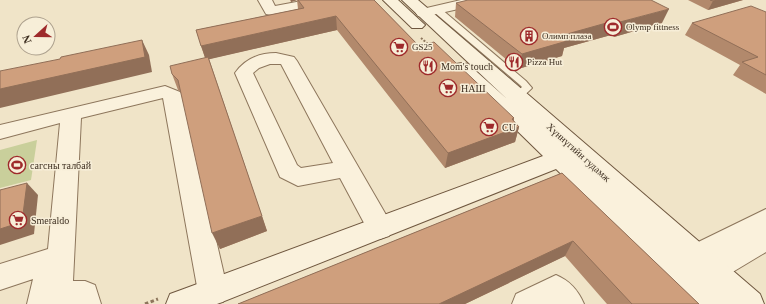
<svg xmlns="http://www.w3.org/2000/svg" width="766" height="304" viewBox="0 0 766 304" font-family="Georgia,serif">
  <rect width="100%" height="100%" fill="#f0e4c8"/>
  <!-- green -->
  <polygon fill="#c9cf9b" points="37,140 31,180 0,188 0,150"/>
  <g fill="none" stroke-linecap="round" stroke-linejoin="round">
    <defs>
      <path id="lane" d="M434,8H440L526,81L532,88C527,93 520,100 513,98L511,96L522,87L520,85L434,12Z"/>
      <g id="street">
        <polygon points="258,0 272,0 275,6 307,0 338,0 336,3 331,4 271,15 266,14"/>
        <polygon points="461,0 487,0 485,3 423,17 418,16 416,13 418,10"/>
        <path d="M276,53L294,57L297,61L389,220L393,228L389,236L380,239L371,236L340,178L298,186L280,177L235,73C245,59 259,53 276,53ZM270,64H281L333,163L301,168L297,165L253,73L259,68Z"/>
        <polygon points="165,86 180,92 183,96 228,292 223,302 209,304 203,302 198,292 163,98 81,118 73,281 85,281 95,285 101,304 27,304 33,279 0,290 0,264 48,249 60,123 0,139 0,125"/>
        <polygon points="766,209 766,252 721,279 711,283 701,279 697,270 698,267 686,264 682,256 686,248"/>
        <path d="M556,275C570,281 578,290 584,304H512L516,294Z"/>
      </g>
      <g id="secondary">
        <polygon points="383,0 398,0 425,25 422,28 412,28"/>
        <polygon points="402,0 418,0 760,294 764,304 694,304 556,169 217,304 166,304 170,294 181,290 543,156 453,68 456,64 462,63 468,64 507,99"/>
      </g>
    </defs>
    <!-- lane casing -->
    <use href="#lane" stroke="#8d765c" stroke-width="2"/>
    <!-- street casing -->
    <use href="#street" stroke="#8d765c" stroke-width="2"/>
    <!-- secondary casing -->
    <use href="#secondary" stroke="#6f573f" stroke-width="2"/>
    <!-- path-far1 -->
    <polyline stroke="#8d765c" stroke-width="2" stroke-dasharray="2 1.5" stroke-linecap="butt" points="421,38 429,45"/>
    <!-- path -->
    <polyline stroke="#8d765c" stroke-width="3" stroke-dasharray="3.5 2.5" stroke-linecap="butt" points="145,304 158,299"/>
    <!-- lane -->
    <use href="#lane" fill="#faf1dc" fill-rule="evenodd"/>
    <!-- street -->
    <use href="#street" fill="#faf1dc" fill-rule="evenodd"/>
    <!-- secondary -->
    <use href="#secondary" fill="#faf1dc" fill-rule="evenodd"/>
  </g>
  <!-- wall -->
  <g fill="#b2896c">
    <polygon points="290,0 374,0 419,46 514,118 514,121 519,127 515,142 445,168 337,30 209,59 267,231 220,249 181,92 178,90 172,74 205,58 196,30 298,9 297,0 291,2"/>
    <polygon points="688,0 743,0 708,10"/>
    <polygon points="456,3 662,23 614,37 611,35 564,48 562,56 518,69 455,17"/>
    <polygon points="766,12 766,94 733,75 740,65 685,35 692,23"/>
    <polygon points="562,173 699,304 607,304 565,256 465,304 238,304"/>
  </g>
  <!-- shaded-wall -->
  <g fill="#916f58">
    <polygon points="291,0 297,0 291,2"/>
    <polygon points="718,0 743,0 708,10 713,1"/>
    <polygon points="669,9 662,23 614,37 620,22"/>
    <polygon points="336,16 337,30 206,60 201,46"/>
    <polygon points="617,20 611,35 564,48 562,56 518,69 522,54 560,36"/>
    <polygon points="142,40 149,55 152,72 0,108 0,89"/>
    <polygon points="514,118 511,130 519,127 515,142 445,168 448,153"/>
    <polygon points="27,183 38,195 34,234 0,245 0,229"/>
    <polygon points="262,216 267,231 220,249 212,233"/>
    <polygon points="573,241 565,256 465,304 439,304"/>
  </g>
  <!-- building -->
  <g fill="#cf9f7d" stroke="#916f58">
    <polygon points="298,0 374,0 419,46 434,42 514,118 512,119 519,127 448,153 336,16 201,46 196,30 304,8"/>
    <polygon points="468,0 651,0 669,9 620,22 617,20 560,36 567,41 522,54 456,3"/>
    <polygon points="710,0 718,0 713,1"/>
    <polygon points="751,6 766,12 766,75 742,62 758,57 692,23"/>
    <polygon points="142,40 145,57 0,89 0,71 60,59 61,57"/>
    <polygon points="208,57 262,216 212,233 178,80 172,74 170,66"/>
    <polygon points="562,173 699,304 632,304 573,241 439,304 238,304"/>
    <polygon points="27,183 22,222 0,229 0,190"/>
  </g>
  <!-- icons -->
  <defs>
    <symbol id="stadium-ring" viewBox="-11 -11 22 22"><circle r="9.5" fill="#f7eed8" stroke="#9e2a2b" stroke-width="1.5"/><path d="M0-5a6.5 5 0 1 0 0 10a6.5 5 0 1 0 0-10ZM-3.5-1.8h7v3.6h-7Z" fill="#9e2a2b"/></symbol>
    <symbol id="building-ring" viewBox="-11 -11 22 22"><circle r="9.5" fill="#f7eed8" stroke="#9e2a2b" stroke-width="1.5"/><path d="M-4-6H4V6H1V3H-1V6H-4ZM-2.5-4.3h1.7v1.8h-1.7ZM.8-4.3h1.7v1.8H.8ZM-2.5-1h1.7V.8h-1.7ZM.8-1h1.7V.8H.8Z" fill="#9e2a2b"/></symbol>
    <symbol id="supermarket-ring" viewBox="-11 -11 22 22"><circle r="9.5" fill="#f7eed8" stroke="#9e2a2b" stroke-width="1.5"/><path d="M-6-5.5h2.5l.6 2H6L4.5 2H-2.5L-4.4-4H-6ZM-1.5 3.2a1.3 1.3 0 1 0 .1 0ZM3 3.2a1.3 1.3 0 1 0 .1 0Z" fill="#9e2a2b"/></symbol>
    <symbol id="restaurant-ring" viewBox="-11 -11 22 22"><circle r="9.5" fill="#f7eed8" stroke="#9e2a2b" stroke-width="1.5"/><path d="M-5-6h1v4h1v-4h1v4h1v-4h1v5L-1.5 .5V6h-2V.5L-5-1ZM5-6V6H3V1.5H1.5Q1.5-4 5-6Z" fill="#9e2a2b"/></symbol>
  </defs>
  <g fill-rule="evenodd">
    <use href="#stadium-ring" x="603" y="17" width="20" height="20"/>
    <use href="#building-ring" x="519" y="26" width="20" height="20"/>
    <use href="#supermarket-ring" x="389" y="37" width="20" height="20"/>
    <use href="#restaurant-ring" x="504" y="52" width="20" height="20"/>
    <use href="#restaurant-ring" x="418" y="56" width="20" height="20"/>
    <use href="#supermarket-ring" x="438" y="78" width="20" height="20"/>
    <use href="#supermarket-ring" x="479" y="117" width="20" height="20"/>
    <use href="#stadium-ring" x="7" y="155" width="20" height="20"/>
    <use href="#supermarket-ring" x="8" y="210" width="20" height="20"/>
  </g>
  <g text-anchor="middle" stroke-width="3" stroke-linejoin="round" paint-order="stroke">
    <!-- far-poi labels -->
    <g font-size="9" fill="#3d2e20" stroke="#f7eed8" text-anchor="start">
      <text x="626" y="30">Olymp fittness</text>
      <text x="542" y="39">Олимп плаза</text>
      <text x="412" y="50">GS25</text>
      <text x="527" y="65">Pizza Hut</text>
    </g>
    <!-- poi labels -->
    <g font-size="10" fill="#3d2e20" stroke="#f7eed8" text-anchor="start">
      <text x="441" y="70">Mom's touch</text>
      <text x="461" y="92">НАШ</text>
      <text x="502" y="131">CU</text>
      <text x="30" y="169">сагсны талбай</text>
      <text x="31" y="224">Smeraldo</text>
    </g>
    <!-- street labels -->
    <g font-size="10" fill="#3d2e20" stroke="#f7eed8">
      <text transform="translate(579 152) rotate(42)" y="4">Хүннүгийн гудамж</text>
    </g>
  </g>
  <!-- north arrow -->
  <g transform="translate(36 36) rotate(249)"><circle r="19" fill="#f7eed8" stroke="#ada18e"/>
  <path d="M0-3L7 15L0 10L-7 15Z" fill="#9e2a2b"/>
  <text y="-6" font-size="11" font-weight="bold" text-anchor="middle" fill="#3d2e20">N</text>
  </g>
</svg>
